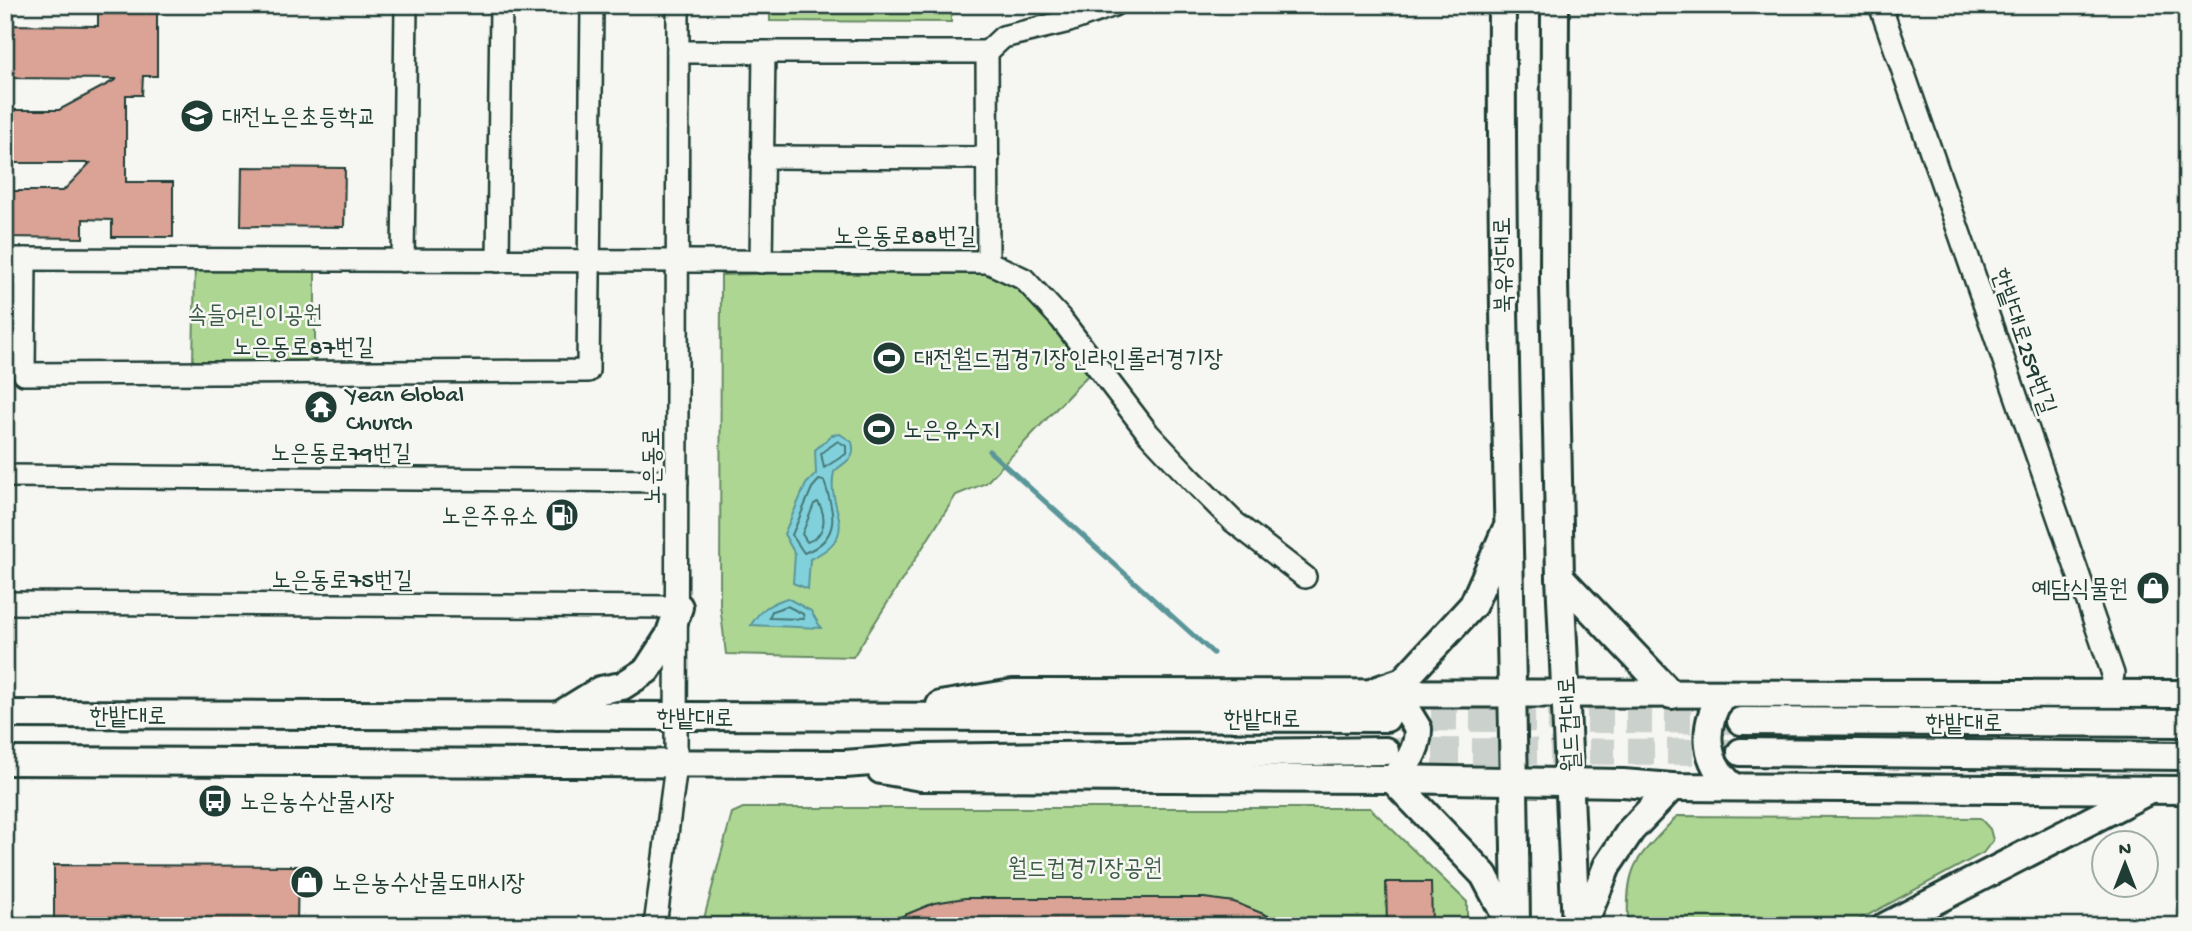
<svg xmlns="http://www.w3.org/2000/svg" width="2192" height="931" viewBox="0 0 2192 931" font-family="'Gochi Hand','Poor Story',sans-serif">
  <rect width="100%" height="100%" fill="#f6f6f2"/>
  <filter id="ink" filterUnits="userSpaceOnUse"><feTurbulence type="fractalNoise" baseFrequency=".0143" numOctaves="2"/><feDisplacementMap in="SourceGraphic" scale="14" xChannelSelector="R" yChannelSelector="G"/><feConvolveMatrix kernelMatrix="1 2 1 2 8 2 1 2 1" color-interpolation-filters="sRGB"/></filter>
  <g filter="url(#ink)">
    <!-- green -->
    <g fill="#aed693" stroke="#668a64" stroke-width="2">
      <polygon points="770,5 951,5 951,22 770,21"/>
      <polygon points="195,265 315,265 315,363 193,363"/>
      <polygon points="975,268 1025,291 1059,328 1088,375 986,483 956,495 853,657 726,654 720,605 721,275"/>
      <polygon points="743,808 1370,808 1467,902 1467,926 702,926 732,813"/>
      <path d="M1677,816L1980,818L1990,829L1993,840L1983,853L1848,926H1628C1626,861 1635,862 1677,816Z"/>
    </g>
    <!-- water -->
    <g fill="#81d1dc" stroke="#5a9699" stroke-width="2">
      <path d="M840,434L852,442C857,461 845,460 834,472C825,510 865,533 810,559L808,589L793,583L795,554L784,534L806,484L816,474L815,450L832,435Z"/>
      <path d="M787,598L811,611L821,628L751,625C760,609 770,604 787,598Z"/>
    </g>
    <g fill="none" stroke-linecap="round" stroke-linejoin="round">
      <!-- shore -->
      <g stroke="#467877" stroke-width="2">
        <polygon points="838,441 846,446 846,454 824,468 821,453"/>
        <path d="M819,480L824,481C835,513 841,539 804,553L792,535L812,488Z"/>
        <path d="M818,502C827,517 826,536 807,542L802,534L814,504Z"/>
        <polygon points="787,606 803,614 804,619 769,618 772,611"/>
      </g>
      <!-- stream -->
      <polyline stroke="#5a9699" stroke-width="5" points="989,451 1213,653"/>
    </g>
    <!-- building -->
    <g fill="#dba296" stroke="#1f3d34" stroke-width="2">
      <polygon points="98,5 157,5 157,76 143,76 142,95 126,95 126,182 173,182 173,237 112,237 112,220 83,219 83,238 5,237 5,191 63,191 90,163 5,163 7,110 59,110 117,79 5,78 5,25 98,26"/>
      <polygon points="242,167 345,168 344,227 241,226"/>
      <polygon points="54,865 298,866 297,926 54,926"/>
      <polygon points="1386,882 1431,882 1432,926 1387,926"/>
      <polygon points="965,898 1204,898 1234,902 1291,925 878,926 934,903"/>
    </g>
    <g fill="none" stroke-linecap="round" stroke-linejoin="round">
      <!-- major-tunnel -->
      <g stroke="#cbd1cc" stroke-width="26" stroke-dasharray="26 13" stroke-linecap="butt">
        <polyline points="1392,718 1741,721"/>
        <polyline points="1394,751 1741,752"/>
      </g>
      <defs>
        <g id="minor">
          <polyline points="1880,5 2113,674 2109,695"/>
          <polyline points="678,52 987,52 988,262"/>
          <polyline points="987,52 1003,37 1069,21 1114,5"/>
          <polyline points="762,157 988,158"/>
          <polyline points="5,259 988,262 1024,279 1061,319 1148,433 1190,478 1234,522 1305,577"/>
          <polyline points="25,259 24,374 588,371 592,5"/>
          <polyline points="403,261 406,5"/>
          <polyline points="498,261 501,5"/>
          <polyline points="761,262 764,53"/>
          <polyline points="5,476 677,481"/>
          <polyline points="5,603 679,607"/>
          <polyline points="655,926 676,765 678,5"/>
        </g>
        <g id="major">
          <path d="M1502,5C1500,312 1513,619 1516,926"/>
          <polyline points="1555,5 1554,282 1560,577 1576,926"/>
          <polyline points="1560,577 1672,695"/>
          <polyline points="1377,690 1403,681 1473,605 1505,532"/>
          <path d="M1382,695L1402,703L1418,729C1418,749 1407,766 1392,779L1484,875L1511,926"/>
          <path d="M1722,695C1701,727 1704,764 1734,787"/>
          <polyline points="940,705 1013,693 2187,694"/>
          <polyline points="5,714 1386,718"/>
          <polyline points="558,716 600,690 622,686 647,670 669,636 679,607"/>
          <polyline points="1741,721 2187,723"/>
          <polyline points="1741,752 2187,756"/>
          <polyline points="5,761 845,764 923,758 1385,751"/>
          <polyline points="881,770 921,777 1392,779 1623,783 1672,787 2187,790"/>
          <polyline points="1583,926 1607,866 1631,830 1672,787"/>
          <polyline points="1886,926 2146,792"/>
        </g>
      </defs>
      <!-- minor casing -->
      <use href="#minor" stroke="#1f3d34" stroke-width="26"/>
      <!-- major casing -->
      <use href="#major" stroke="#1f3d34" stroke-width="32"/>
      <!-- minor -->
      <use href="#minor" stroke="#f6f6f2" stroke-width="21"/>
      <!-- major -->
      <use href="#major" stroke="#f6f6f2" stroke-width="26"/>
    </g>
  </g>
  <!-- icons -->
  <defs>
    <symbol id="school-disc" viewBox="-11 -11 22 22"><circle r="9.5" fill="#1f3d34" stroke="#f6f6f2"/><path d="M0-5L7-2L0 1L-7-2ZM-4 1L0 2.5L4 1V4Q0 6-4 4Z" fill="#fff"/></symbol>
    <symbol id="stadium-disc" viewBox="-11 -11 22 22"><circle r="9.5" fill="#1f3d34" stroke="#f6f6f2"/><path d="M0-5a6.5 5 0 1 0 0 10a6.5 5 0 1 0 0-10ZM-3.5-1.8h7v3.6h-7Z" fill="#fff"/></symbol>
    <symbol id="temple-disc" viewBox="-11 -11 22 22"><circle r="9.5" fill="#1f3d34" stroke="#f6f6f2"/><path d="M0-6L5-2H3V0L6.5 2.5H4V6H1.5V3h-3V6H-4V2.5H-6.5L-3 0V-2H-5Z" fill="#fff"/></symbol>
    <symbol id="fuel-disc" viewBox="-11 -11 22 22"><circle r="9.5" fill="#1f3d34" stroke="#f6f6f2"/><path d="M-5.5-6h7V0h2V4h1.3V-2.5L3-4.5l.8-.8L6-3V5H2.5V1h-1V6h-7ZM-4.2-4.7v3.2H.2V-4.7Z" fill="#fff"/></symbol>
    <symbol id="shop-disc" viewBox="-11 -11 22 22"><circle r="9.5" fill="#1f3d34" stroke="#f6f6f2"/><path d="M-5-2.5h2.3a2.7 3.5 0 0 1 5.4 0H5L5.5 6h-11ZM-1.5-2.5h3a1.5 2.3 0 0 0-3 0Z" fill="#fff"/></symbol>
    <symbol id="bus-disc" viewBox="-11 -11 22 22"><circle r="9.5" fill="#1f3d34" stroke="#f6f6f2"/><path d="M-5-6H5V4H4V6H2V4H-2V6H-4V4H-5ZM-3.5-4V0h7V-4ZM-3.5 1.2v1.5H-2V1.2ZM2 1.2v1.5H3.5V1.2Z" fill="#fff"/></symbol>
  </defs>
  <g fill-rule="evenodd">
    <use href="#school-disc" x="178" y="97" width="38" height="38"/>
    <use href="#stadium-disc" x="870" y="339" width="38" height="38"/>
    <use href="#temple-disc" x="302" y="388" width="38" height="38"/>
    <use href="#stadium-disc" x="860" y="410" width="38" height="38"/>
    <use href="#fuel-disc" x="543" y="496" width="38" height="38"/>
    <use href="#shop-disc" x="2134" y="569" width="38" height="38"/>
    <use href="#bus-disc" x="196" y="782" width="38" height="38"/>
    <use href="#shop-disc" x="288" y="863" width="38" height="38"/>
  </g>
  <g text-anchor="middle" stroke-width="5" stroke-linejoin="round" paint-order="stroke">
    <!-- poi labels -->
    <g font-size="24" fill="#1f3d34" stroke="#f6f6f2" text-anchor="start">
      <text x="222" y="124">대전노은초등학교</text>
      <text x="914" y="366">대전월드컵경기장인라인롤러경기장</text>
      <text x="346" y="401">Yean Global<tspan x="346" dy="28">Church</tspan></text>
      <text x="903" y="437">노은유수지</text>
      <text x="538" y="523" text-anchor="end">노은주유소</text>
      <text x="2128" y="596" text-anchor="end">예담식물원</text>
      <text x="240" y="809">노은농수산물시장</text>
      <text x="332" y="890">노은농수산물도매시장</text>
    </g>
    <!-- street labels -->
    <g font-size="24" fill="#1f3d34" stroke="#f6f6f2">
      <text x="905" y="243">노은동로88번길</text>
      <text transform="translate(1502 265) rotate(-91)" y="8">북유성대로</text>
      <text transform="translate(2025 341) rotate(71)" y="8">한밭대로259번길</text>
      <text x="303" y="354">노은동로87번길</text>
      <text x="341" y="460">노은동로79번길</text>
      <text transform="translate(651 466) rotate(-91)" y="8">노은동로</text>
      <text x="342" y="587">노은동로75번길</text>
      <text x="128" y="723">한밭대로</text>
      <text x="695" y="725">한밭대로</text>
      <text x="1262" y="726">한밭대로</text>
      <text x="1964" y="730">한밭대로</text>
      <text transform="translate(1568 724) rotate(-93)" y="8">월드컵대로</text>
    </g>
    <!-- park labels -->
    <g font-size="24" fill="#3c5c47" stroke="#f6f6f2">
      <text x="255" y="322">속들어린이공원</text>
      <text x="1085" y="875">월드컵경기장공원</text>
    </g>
  </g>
  <!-- margin -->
  <rect width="2192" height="931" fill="none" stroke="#f6f6f2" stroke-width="28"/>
  <rect x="14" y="14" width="2164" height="903" fill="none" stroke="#1f3d34" stroke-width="2.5" filter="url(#ink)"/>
  <!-- north arrow -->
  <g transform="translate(2125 864)"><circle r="33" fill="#f6f6f2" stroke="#a0aca6" stroke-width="2"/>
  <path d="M0-5L12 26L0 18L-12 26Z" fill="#1f3d34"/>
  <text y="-10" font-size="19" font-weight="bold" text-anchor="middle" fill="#1f3d34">N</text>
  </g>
</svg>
